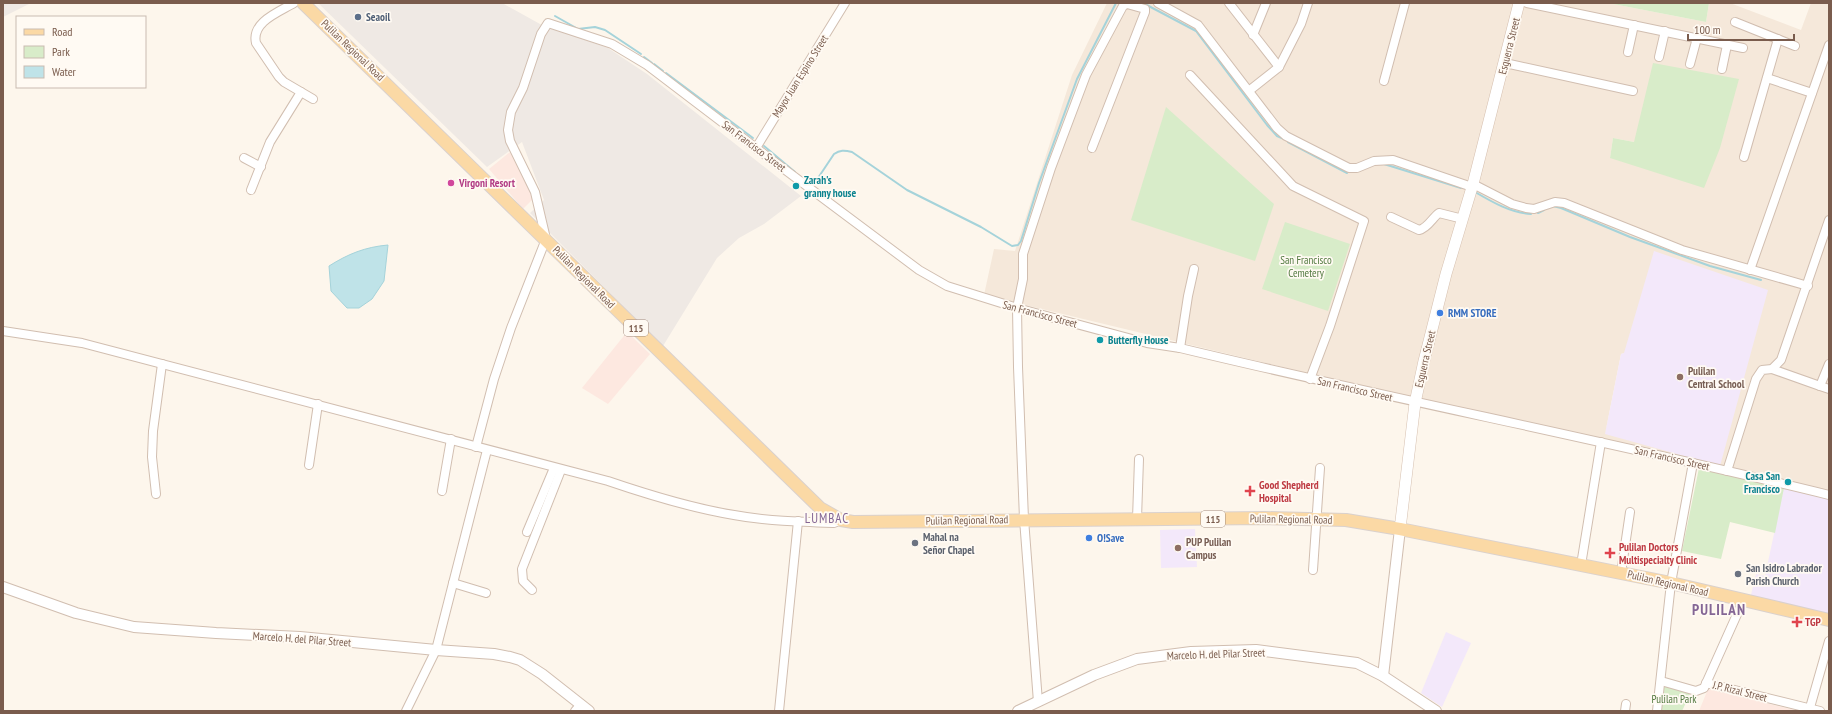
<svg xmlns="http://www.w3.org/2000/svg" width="1832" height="714" viewBox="0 0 1832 714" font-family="'PT Sans Narrow',sans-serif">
  <rect width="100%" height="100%" fill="#fdf6ec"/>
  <!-- residential -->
  <path fill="#f5e8da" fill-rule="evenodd" d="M1107,3H1608L1706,22L1709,3H1730L1801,30L1811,3H1829V499L984,295L994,249L1015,251L1072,75ZM1613,138L1634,142L1610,158ZM1624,353L1605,434L1621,354Z"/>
  <!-- commercial -->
  <g fill="#fde8e0">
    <polygon points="510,152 534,198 523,209 489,169"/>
    <polygon points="627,332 650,354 608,404 582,388"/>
    <polygon points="1708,689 1799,711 1699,711"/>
  </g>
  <!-- industrial -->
  <g fill="#efe9e4">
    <polygon points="3,3 31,3 3,17"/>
    <polygon points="318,3 502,3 540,24 608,48 647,74 801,196 764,224 739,238 717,258 663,346 530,213 544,200 522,142 487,167"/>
  </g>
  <!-- education -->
  <g fill="#f3e8fa">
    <polygon points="1654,251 1768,290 1720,466 1605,434 1621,354 1624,353"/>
    <polygon points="1784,487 1829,499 1828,616 1750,599 1756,574 1765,576"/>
    <polygon points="1195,529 1197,567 1161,568 1160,530"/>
    <polygon points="1446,632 1471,643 1442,707 1421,693"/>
  </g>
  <!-- green -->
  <g fill="#d8ecc9">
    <polygon points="1608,3 1709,3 1706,22"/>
    <polygon points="1653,63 1739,79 1720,148 1704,188 1610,158 1613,138 1634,142"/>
    <polygon points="1166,107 1274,204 1255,261 1131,220"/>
    <polygon points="1285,222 1350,244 1328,311 1262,289"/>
    <polygon points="1699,468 1784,488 1775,533 1730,522 1721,559 1682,551"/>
    <polygon points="1662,685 1691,692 1682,711 1660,711"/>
  </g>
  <!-- water -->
  <path fill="#bfe3e8" stroke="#a5d3da" d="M388,245L384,281L372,299L359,308H347L331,291L329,266C348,254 365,247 388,245Z"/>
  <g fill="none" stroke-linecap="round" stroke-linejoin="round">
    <!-- stream -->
    <g stroke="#a5d3da" stroke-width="2">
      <polyline points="1143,3 1196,31 1267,125 1277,136 1284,139"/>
      <polyline points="555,16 578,29 595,27 605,30 641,54"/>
      <polyline points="644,57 652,63"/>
      <polyline points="654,64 663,71"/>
      <polyline points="666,73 753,138"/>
      <polyline points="1288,142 1347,173"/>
      <polyline points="764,146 795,172"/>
      <polyline points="1384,164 1461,188"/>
      <path d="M805,180L811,182L818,178L834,154C840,150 844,150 852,152L907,190L981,227L1012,246L1018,245L1021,241L1039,183L1077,79L1116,3"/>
      <path d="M1475,192C1492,202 1511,213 1531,214"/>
      <polyline points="1553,206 1561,208 1630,237 1710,266 1761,280"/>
      <polyline points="1538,213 1544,210"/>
    </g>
    <defs>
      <g id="minor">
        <path d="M294,3C279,12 251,22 256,43L279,77L284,82L313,99"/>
        <polyline points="1158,3 1198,25 1277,128 1286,136 1349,168 1357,168 1374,161 1393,160 1472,187"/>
        <polyline points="1229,3 1279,67"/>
        <polyline points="1527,3 1743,48"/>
        <polyline points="1735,22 1795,46"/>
        <polyline points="1253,35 1266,3"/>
        <polyline points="1628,52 1634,25"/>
        <polyline points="1659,57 1665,31"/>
        <polyline points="1505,63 1633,91"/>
        <polyline points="1690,64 1697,38"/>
        <polyline points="1722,69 1727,45"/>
        <polyline points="1190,75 1293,186 1364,221 1330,326 1310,379"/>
        <polyline points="1767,78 1812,93"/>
        <polyline points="1384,81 1405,3"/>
        <polyline points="1250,90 1279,67 1301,24 1308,3"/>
        <polyline points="756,148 845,3"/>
        <polyline points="1744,157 1778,39"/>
        <polyline points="244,158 261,167"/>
        <polyline points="1473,184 1512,204 1526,208 1534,209 1555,202 1564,203 1682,250 1808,286"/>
        <polyline points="251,190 270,142 301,92"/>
        <path d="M1391,217L1419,230C1428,228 1432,218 1439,213L1463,219"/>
        <polyline points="1750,270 1829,45"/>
        <path d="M3,331L82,343L608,481C649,495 691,508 734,515C766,521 801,522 834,523L841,520"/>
        <polyline points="1180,348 1188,296 1194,269"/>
        <polyline points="1829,364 1820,386 1829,389"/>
        <polyline points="1772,369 1820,386"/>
        <path d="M476,447L494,379L511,328L546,239L535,192L510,141L508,130L511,112L523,88L541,34L548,23L612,44L647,65L756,148L919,270L947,286L1017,308L1147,343L1180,348C1396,400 1614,442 1829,495"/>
        <polyline points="309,465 318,404"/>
        <polyline points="1727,471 1756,379 1762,370 1772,369 1781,360 1829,220"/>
        <polyline points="442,491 451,439"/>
        <polyline points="156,494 152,457 153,431 162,364"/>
        <polyline points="1137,519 1139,459"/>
        <polyline points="527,532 554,468"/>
        <polyline points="1581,565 1601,442"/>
        <polyline points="1313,570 1320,468"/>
        <polyline points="1621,573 1630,512"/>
        <polyline points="453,583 486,593"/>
        <polyline points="532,590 523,581 522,569 561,470"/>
        <polyline points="1661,681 1696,691 1704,688 1743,601"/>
        <polyline points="1706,683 1820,711"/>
        <polyline points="1038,702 1024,519 1018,367 1017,308 1023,279 1023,254 1051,168 1086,75 1123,6 1127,4 1145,9 1145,12 1092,148"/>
        <polyline points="406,711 436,650 487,450"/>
        <polyline points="575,711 581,704"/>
        <polyline points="779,711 798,521"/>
        <polyline points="1625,711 1626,704"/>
        <polyline points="1657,711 1671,583 1693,463"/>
        <polyline points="1809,711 1829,641"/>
      </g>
      <g id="tertiary">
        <polyline points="3,587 76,613 134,627 216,633 300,637 436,650 494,654 510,657 520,660 542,674 589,711"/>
        <polyline points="1383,676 1400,529"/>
        <polyline points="1018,711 1094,675 1137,659 1191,652 1256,650 1357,663 1383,676 1436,711"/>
      </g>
      <polyline id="secondary" points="1400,529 1415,403 1424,361 1446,274 1473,184 1519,3"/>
      <polyline id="primary" points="303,3 820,508 841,520 853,522 1265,518 1346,520 1400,529 1671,583 1829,620"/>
    </defs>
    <!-- minor casing -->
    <use href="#minor" stroke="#d1beb0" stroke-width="10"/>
    <!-- tertiary casing -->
    <use href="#tertiary" stroke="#d1beb0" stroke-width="12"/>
    <!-- secondary casing -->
    <use href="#secondary" stroke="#d6c0b0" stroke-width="12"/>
    <!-- primary casing -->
    <use href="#primary" stroke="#dad1cd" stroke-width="14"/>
    <!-- minor -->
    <use href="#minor" stroke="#fff" stroke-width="8"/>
    <!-- tertiary -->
    <use href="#tertiary" stroke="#fff" stroke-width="10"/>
    <!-- secondary -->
    <use href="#secondary" stroke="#fff" stroke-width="11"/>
    <!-- primary -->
    <use href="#primary" stroke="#fbd9a5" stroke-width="12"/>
  </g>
  <!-- markers -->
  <circle fill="#5c6f8a" stroke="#fffaf3" stroke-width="1.5" cx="358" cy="17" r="4"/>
  <circle fill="#d1479c" stroke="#fffaf3" stroke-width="1.5" cx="451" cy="183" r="4"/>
  <g fill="#0f9aa8" stroke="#fffaf3" stroke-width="1.5">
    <circle cx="796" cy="186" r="4"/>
    <circle cx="1100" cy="340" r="4"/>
    <circle cx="1788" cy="482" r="4"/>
  </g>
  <g fill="#3f7fe0" stroke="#fffaf3" stroke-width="1.5">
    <circle cx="1440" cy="313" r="4"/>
    <circle cx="1089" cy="538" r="4"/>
  </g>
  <g fill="#8d6e63" stroke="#fffaf3" stroke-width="1.5">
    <circle cx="1680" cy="377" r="4"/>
    <circle cx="1178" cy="548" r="4"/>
  </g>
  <g fill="#e0444e" stroke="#fffaf3" stroke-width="1.5">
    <path d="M1248 485h4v4h4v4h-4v4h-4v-4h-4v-4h4z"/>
    <path d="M1608 547h4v4h4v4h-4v4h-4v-4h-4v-4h4z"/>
    <path d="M1795 616h4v4h4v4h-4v4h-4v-4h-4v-4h4z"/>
  </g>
  <g fill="#6b7280" stroke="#fffaf3" stroke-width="1.5">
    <circle cx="915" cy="543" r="4"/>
    <circle cx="1738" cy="574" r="4"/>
  </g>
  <g text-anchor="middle" stroke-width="3.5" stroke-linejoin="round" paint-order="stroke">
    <!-- shield labels -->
    <g fill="#fffaf3" stroke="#a28b7f" stroke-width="1">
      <rect x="624" y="320" width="24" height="16" rx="3"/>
      <rect x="1201" y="511" width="24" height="16" rx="3"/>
    </g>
    <g font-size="10" font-weight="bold" fill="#7a5c4d">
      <text x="636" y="332">115</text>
      <text x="1213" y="523">115</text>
    </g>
    <!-- service labels -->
    <g font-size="11" font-weight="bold" fill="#4e5e75" stroke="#fffaf3" text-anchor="start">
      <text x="366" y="21">Seaoil</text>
    </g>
    <!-- street labels -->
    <g font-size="11" fill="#7a5c4d" stroke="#fffaf3">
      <text transform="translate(1509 46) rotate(-76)" y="4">Esguerra Street</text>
      <text transform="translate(353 50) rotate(44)" y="4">Pulilan Regional Road</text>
      <text transform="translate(800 76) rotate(-58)" y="4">Mayor Juan Espino Street</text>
      <text transform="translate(754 146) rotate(37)" y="4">San Francisco Street</text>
      <text transform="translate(584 277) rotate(45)" y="4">Pulilan Regional Road</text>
      <text transform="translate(1040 314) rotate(15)" y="4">San Francisco Street</text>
      <text transform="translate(1425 359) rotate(-77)" y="4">Esguerra Street</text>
      <text transform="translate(1355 389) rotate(13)" y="4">San Francisco Street</text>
      <text transform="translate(1672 458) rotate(13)" y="4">San Francisco Street</text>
      <text transform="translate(1291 519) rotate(1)" y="4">Pulilan Regional Road</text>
      <text transform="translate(967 520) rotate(-1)" y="4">Pulilan Regional Road</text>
      <text transform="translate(1668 583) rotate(13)" y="4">Pulilan Regional Road</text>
      <text transform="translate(302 639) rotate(4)" y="4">Marcelo H. del Pilar Street</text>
      <text transform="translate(1216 654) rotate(-2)" y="4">Marcelo H. del Pilar Street</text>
      <text transform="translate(1740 691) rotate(14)" y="4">J.P. Rizal Street</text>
    </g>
    <!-- culture labels -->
    <g font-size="11" font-weight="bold" fill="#0d838f" stroke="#fffaf3" text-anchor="start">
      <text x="804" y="184">Zarah's<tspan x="804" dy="13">granny house</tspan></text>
      <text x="1108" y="344">Butterfly House</text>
      <text x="1780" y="480" text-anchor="end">Casa San<tspan x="1780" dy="13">Francisco</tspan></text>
    </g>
    <!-- hotel labels -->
    <g font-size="11" font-weight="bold" fill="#b23c85" stroke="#fffaf3" text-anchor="start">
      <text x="459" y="187">Virgoni Resort</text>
    </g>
    <!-- park labels -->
    <g font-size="11" fill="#537a41" stroke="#fffaf3">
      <text x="1306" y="264">San Francisco<tspan x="1306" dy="13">Cemetery</tspan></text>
      <text x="1674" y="703">Pulilan Park</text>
    </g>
    <!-- shop labels -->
    <g font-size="11" font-weight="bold" fill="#366cbe" stroke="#fffaf3" text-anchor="start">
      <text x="1448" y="317">RMM STORE</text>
      <text x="1097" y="542">O!Save</text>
    </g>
    <!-- education labels -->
    <g font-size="11" font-weight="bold" fill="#785e54" stroke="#fffaf3" text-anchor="start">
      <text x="1688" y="375">Pulilan<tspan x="1688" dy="13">Central School</tspan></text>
      <text x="1186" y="546">PUP Pulilan<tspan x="1186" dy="13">Campus</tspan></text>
    </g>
    <!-- health labels -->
    <g font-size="11" font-weight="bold" fill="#be3a42" stroke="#fffaf3" text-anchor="start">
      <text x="1259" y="489">Good Shepherd<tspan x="1259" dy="13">Hospital</tspan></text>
      <text x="1619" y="551">Pulilan Doctors<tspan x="1619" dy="13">Multispecialty Clinic</tspan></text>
      <text x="1805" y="626">TGP</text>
    </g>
    <!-- worship labels -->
    <g font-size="11" font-weight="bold" fill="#5b616d" stroke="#fffaf3" text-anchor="start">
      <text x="923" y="541">Mahal na<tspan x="923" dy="13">Señor Chapel</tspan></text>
      <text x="1746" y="572">San Isidro Labrador<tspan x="1746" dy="13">Parish Church</tspan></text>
    </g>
    <!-- quarter labels -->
    <g font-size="13" letter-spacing="1" fill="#846695" stroke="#fffaf3">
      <text x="827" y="523">LUMBAC</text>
    </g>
    <!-- district labels -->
    <g font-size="15" font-weight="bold" letter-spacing="1" fill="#846695" stroke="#fffaf3">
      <text x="1719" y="615">PULILAN</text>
    </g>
  </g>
  <!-- border -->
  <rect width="1832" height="714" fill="none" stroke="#7a5c4d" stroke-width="8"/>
  <!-- legend -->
  <rect x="16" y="16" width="130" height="72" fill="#fffaf3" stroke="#cabbb1"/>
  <rect x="24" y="29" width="20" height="6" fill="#fbd9a5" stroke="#cabbb1"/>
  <text x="52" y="36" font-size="12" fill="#7a5c4d">Road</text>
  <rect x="24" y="46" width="20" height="12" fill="#d8ecc9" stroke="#cabbb1"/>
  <text x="52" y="56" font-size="12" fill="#7a5c4d">Park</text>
  <rect x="24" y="66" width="20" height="12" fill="#bfe3e8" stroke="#cabbb1"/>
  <text x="52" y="76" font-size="12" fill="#7a5c4d">Water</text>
  <!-- scale -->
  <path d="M1688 34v6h106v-6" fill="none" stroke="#7a5c4d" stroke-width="2"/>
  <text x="1694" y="34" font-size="12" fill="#7a5c4d" stroke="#fffaf3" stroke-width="3" paint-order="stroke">100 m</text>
</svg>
